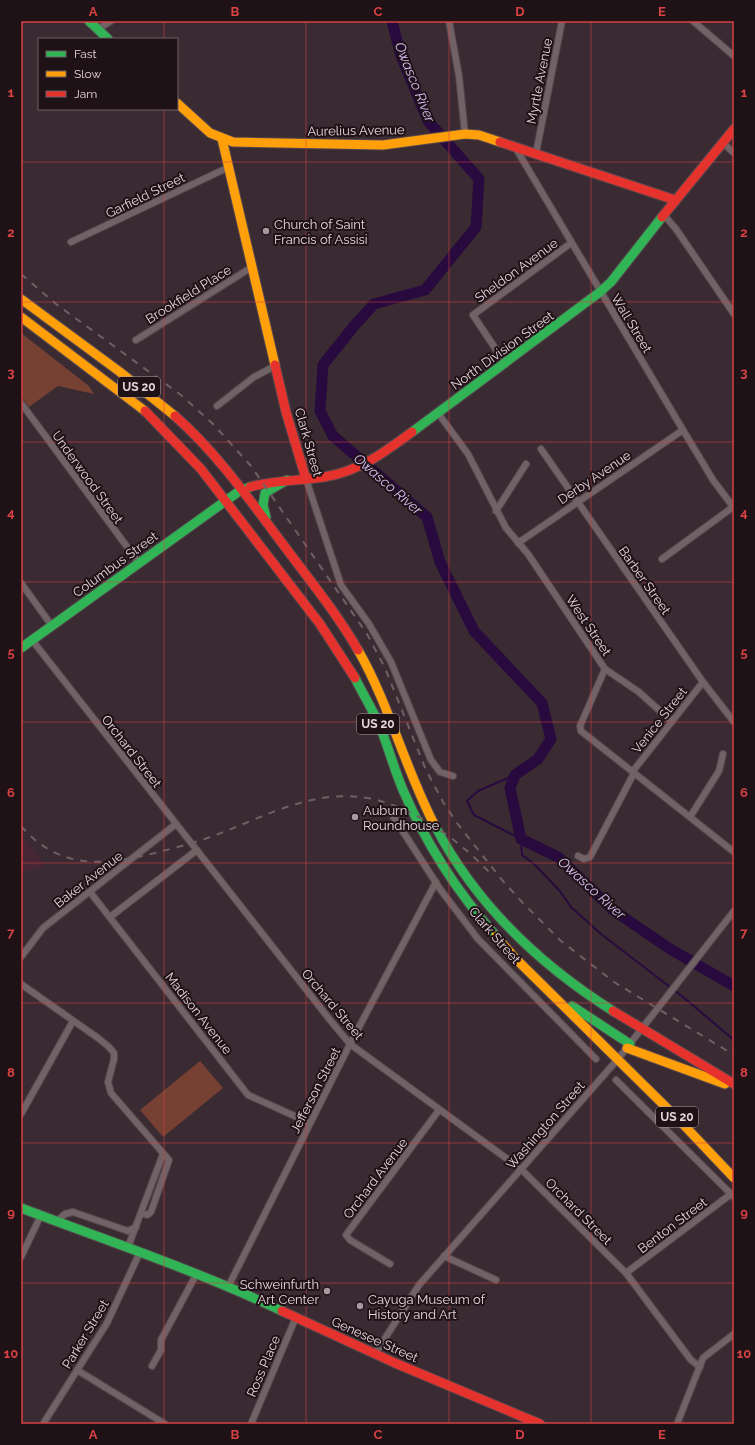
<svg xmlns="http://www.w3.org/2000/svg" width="755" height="1445" viewBox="0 0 755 1445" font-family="Raleway,sans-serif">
  <rect width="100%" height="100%" fill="#3a2a32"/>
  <!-- built -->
  <polygon fill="#472736" points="21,834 46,867 21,872"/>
  <!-- green -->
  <g fill="#764032">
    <polygon points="21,333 89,386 94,394 58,386 29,407 21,396"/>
    <polygon points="200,1061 223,1088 163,1137 140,1110"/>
  </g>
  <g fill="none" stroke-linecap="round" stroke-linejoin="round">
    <!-- stream -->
    <polyline stroke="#290a3f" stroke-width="2" points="515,775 478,791 467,801 474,815 521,839 522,855 534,864 559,890 571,907 601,934 683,997 734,1040"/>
    <!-- river -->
    <polyline stroke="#290a3f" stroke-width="11" points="392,21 401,56 428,121 479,179 476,227 425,290 374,304 354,326 323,365 320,411 333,436 427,517 440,562 474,631 542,703 551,739 538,759 515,775 510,788 521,839 558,857 613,910 670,949 734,986"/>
    <defs>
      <g id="street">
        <polyline points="449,21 459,76 465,134"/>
        <polyline points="693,21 734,56"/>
        <polyline points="98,29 111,21"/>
        <polyline points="722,142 734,153"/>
        <polyline points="515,147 683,430 713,480 734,508"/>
        <polyline points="536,153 562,21"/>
        <polyline points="664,215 676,229 734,314"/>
        <polyline points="71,242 229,167"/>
        <polyline points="136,340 252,267"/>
        <polyline points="505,363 473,315 571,243"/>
        <polyline points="21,403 139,563"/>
        <polyline points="217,406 254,377 275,366"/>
        <polyline points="438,413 468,454 506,528 528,554 605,669 580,726 581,731 734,852"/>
        <polyline points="541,449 703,682 734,722"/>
        <polyline points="306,479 341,585 369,624 391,662 431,760 440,772 453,776"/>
        <polyline points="496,511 526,464"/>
        <polyline points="518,543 683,430"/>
        <polyline points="662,559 733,507"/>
        <polyline points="21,583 52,626"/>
        <polyline points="32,640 330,1020 350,1044 521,1169 536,1184 626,1273 691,1360 700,1367"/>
        <polyline points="605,669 639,692 671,721"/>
        <polyline points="633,771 703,682"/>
        <polyline points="391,813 440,889 478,939 596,1059"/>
        <polyline points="690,817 719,771 723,754"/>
        <polyline points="578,856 584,859 590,857 634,773"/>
        <polyline points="90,892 248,1095 310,1123"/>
        <polyline points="110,917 197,850"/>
        <polyline points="21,957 43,928 176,824"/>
        <polyline points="21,984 98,1038 109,1047 114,1053 114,1059 108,1082 111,1093 169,1160 151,1212 147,1215 141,1213"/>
        <polyline points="616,1080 734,1197"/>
        <polyline points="21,1114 73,1021"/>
        <polyline points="57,1221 65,1214 73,1212 128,1231 136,1227"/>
        <polyline points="128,1247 163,1154"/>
        <polyline points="444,1256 496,1280"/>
        <polyline points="21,1257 41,1215"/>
        <polyline points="390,1264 350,1240 346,1235 439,1110"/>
        <polyline points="626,1273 731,1194"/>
        <polyline points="228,1287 350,1044 436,882"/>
        <polyline points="375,1354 419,1285 618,1059 734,911"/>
        <polyline points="152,1366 161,1350 161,1340 196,1275"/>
        <polyline points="77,1370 165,1424"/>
        <polyline points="43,1424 107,1323 140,1252"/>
        <polyline points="251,1424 296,1317"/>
        <polyline points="677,1424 703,1358 734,1334"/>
      </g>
      <g id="fast">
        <polyline points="89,21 108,39"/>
        <polyline points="412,432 600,292 611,282 662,217"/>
        <polyline points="266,517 263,505 265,493 287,480"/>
        <polyline points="21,648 238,492 250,487"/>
        <path d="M355,678C363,694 372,709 379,724C388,746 394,769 403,790C426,844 458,893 496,936"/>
        <path d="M435,826C476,904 540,965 613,1011"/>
        <polyline points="572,1006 630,1044"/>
        <path d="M21,1208C108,1241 198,1271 282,1311"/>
      </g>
      <g id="slow">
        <polyline points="177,103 210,133 233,142 383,145 465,134 479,135 500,142"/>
        <polyline points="222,139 275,365"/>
        <polyline points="21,299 120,372 175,416"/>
        <polyline points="21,317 145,411"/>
        <path d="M358,650C390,706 405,769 435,826"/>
        <polyline points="496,936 514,957 680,1121 734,1178"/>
        <polyline points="627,1048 725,1084"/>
      </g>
      <g id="jam">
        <polyline points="500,142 675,200"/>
        <polyline points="662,217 734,129"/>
        <polyline points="275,365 286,412 306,479"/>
        <polyline points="145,411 201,469 320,624 355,678"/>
        <path d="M175,416C217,453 249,499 282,543C308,578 336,612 358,650"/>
        <path d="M250,487C274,480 299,481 324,477C358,472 385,452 412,432"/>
        <polyline points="613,1011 734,1084"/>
        <polyline points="282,1311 395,1363 540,1424"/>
      </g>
    </defs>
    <!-- street casing -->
    <use href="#street" stroke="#54474d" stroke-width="8"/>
    <!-- fast casing -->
    <use href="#fast" stroke="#54474d" stroke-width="11"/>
    <!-- slow casing -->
    <use href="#slow" stroke="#54474d" stroke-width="11"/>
    <!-- jam casing -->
    <use href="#jam" stroke="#54474d" stroke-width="11"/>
    <!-- street -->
    <use href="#street" stroke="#706265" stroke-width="6"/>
    <!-- fast -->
    <use href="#fast" stroke="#30b455" stroke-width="9"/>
    <!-- slow -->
    <use href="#slow" stroke="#ff9f0a" stroke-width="9"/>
    <!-- jam -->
    <use href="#jam" stroke="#e5322d" stroke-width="9"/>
    <!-- rail -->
    <g stroke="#6d6165" stroke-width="2" stroke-dasharray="7 7" stroke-linecap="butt">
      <polyline points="21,274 56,304 181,395 213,424 251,466 367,634 385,668 426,770 443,802 457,823 502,880 523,903 561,941 614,982 734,1055"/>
      <path d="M21,826C59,870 104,866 155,853C174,848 194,843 213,836C260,819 307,791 360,797C408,802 458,839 490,873"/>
    </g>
  </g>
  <!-- grid -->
  <path fill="none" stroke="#d94243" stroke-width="1" stroke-opacity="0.55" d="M164,21V39M306,21V1424M449,21V1424M591,21V1424M164,109V1424M21,162H734M21,302H734M21,442H734M21,582H734M21,722H734M21,863H734M21,1003H734M21,1143H734M21,1283H734"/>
  <!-- markers -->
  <g fill="#aa98a0" stroke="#1e1217" stroke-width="1.5">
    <circle cx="266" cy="231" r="4"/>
    <circle cx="355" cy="817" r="4"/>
    <circle cx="327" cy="1291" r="4"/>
    <circle cx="360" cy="1306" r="4"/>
  </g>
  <g text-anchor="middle" stroke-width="4" stroke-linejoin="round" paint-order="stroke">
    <!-- shield labels -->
    <g fill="#1e1217" stroke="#ab9aa1" stroke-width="1">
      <rect x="118" y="377" width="42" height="20" rx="3"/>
      <rect x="357" y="714" width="42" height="20" rx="3"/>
      <rect x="656" y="1107" width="42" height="20" rx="3"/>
    </g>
    <g font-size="12" font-weight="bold" fill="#e7d4dc">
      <text x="139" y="391">US 20</text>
      <text x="378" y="728">US 20</text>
      <text x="677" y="1121">US 20</text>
    </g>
    <!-- street labels -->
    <g font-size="13" fill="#e7d4dc" stroke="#1e1217">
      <text transform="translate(539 81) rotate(-79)" y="5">Myrtle Avenue</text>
      <text transform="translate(356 130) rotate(-1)" y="5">Aurelius Avenue</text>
      <text transform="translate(145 195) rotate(-26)" y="5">Garfield Street</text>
      <text transform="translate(516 270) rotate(-36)" y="5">Sheldon Avenue</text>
      <text transform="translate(188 294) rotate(-32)" y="5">Brookfield Place</text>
      <text transform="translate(632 323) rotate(59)" y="5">Wall Street</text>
      <text transform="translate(502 350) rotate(-36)" y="5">North Division Street</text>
      <text transform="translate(309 442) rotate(74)" y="5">Clark Street</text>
      <text transform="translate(88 477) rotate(54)" y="5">Underwood Street</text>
      <text transform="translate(594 477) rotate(-34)" y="5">Derby Avenue</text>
      <text transform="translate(115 564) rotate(-36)" y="5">Columbus Street</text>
      <text transform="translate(645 580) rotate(55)" y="5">Barber Street</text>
      <text transform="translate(589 625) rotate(56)" y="5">West Street</text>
      <text transform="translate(659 720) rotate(-52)" y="5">Venice Street</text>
      <text transform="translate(132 751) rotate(52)" y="5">Orchard Street</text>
      <text transform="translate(88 879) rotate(-38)" y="5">Baker Avenue</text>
      <text transform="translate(495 935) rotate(49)" y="5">Clark Street</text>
      <text transform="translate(333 1004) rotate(50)" y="5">Orchard Street</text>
      <text transform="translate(199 1013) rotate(52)" y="5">Madison Avenue</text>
      <text transform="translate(315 1090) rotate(-63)" y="5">Jefferson Street</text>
      <text transform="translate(545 1125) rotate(-49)" y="5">Washington Street</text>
      <text transform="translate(375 1178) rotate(-53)" y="5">Orchard Avenue</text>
      <text transform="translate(579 1211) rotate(45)" y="5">Orchard Street</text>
      <text transform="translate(672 1225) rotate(-37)" y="5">Benton Street</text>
      <text transform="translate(85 1334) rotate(-59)" y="5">Parker Street</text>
      <text transform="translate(375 1339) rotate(24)" y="5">Genesee Street</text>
      <text transform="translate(263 1366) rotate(-67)" y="5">Ross Place</text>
    </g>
    <!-- poi labels -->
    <g font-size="13" fill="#e7d4dc" stroke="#1e1217" text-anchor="start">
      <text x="274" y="229">Church of Saint<tspan x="274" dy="15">Francis of Assisi</tspan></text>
      <text x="363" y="815">Auburn<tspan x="363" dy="15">Roundhouse</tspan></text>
      <text x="319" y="1289" text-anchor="end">Schweinfurth<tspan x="319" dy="15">Art Center</tspan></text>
      <text x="368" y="1304">Cayuga Museum of<tspan x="368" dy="15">History and Art</tspan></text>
    </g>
    <!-- water labels -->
    <g font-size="14" font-style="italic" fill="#d6bef4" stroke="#1e1217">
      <text transform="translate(415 82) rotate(68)" y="5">Owasco River</text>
      <text transform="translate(388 484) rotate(41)" y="5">Owasco River</text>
      <text transform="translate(592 888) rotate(42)" y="5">Owasco River</text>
    </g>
  </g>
  <!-- border -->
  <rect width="755" height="1445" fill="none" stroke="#1e1217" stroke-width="44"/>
  <!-- legend -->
  <rect x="38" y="38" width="140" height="72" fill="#1e1217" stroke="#6e6066"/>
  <rect x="46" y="51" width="20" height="6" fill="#30b455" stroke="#6e6066"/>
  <text x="74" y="58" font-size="12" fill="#e7d4dc">Fast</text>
  <rect x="46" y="71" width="20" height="6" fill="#ff9f0a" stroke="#6e6066"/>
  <text x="74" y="78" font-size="12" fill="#e7d4dc">Slow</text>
  <rect x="46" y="91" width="20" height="6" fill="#e5322d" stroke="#6e6066"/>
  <text x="74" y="98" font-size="12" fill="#e7d4dc">Jam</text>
  <rect x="22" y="22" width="711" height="1401" fill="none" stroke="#d94243" stroke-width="1.5"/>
  <g font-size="13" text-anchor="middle" font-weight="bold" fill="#d94243">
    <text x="93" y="16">A</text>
    <text x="235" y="16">B</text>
    <text x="378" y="16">C</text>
    <text x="520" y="16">D</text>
    <text x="662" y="16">E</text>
    <text x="11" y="97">1</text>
    <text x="744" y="97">1</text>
    <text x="11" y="237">2</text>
    <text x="744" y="237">2</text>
    <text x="11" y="377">3</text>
    <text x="744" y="377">3</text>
    <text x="11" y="517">4</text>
    <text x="744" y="517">4</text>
    <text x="11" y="657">5</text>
    <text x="744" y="657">5</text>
    <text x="11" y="797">6</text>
    <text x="744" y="797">6</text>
    <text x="11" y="937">7</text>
    <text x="744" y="937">7</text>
    <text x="11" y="1077">8</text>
    <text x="744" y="1077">8</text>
    <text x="11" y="1217">9</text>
    <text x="744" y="1217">9</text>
    <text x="11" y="1358">10</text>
    <text x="744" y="1358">10</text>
    <text x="93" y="1439">A</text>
    <text x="235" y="1439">B</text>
    <text x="378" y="1439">C</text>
    <text x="520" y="1439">D</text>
    <text x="662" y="1439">E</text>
  </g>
</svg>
